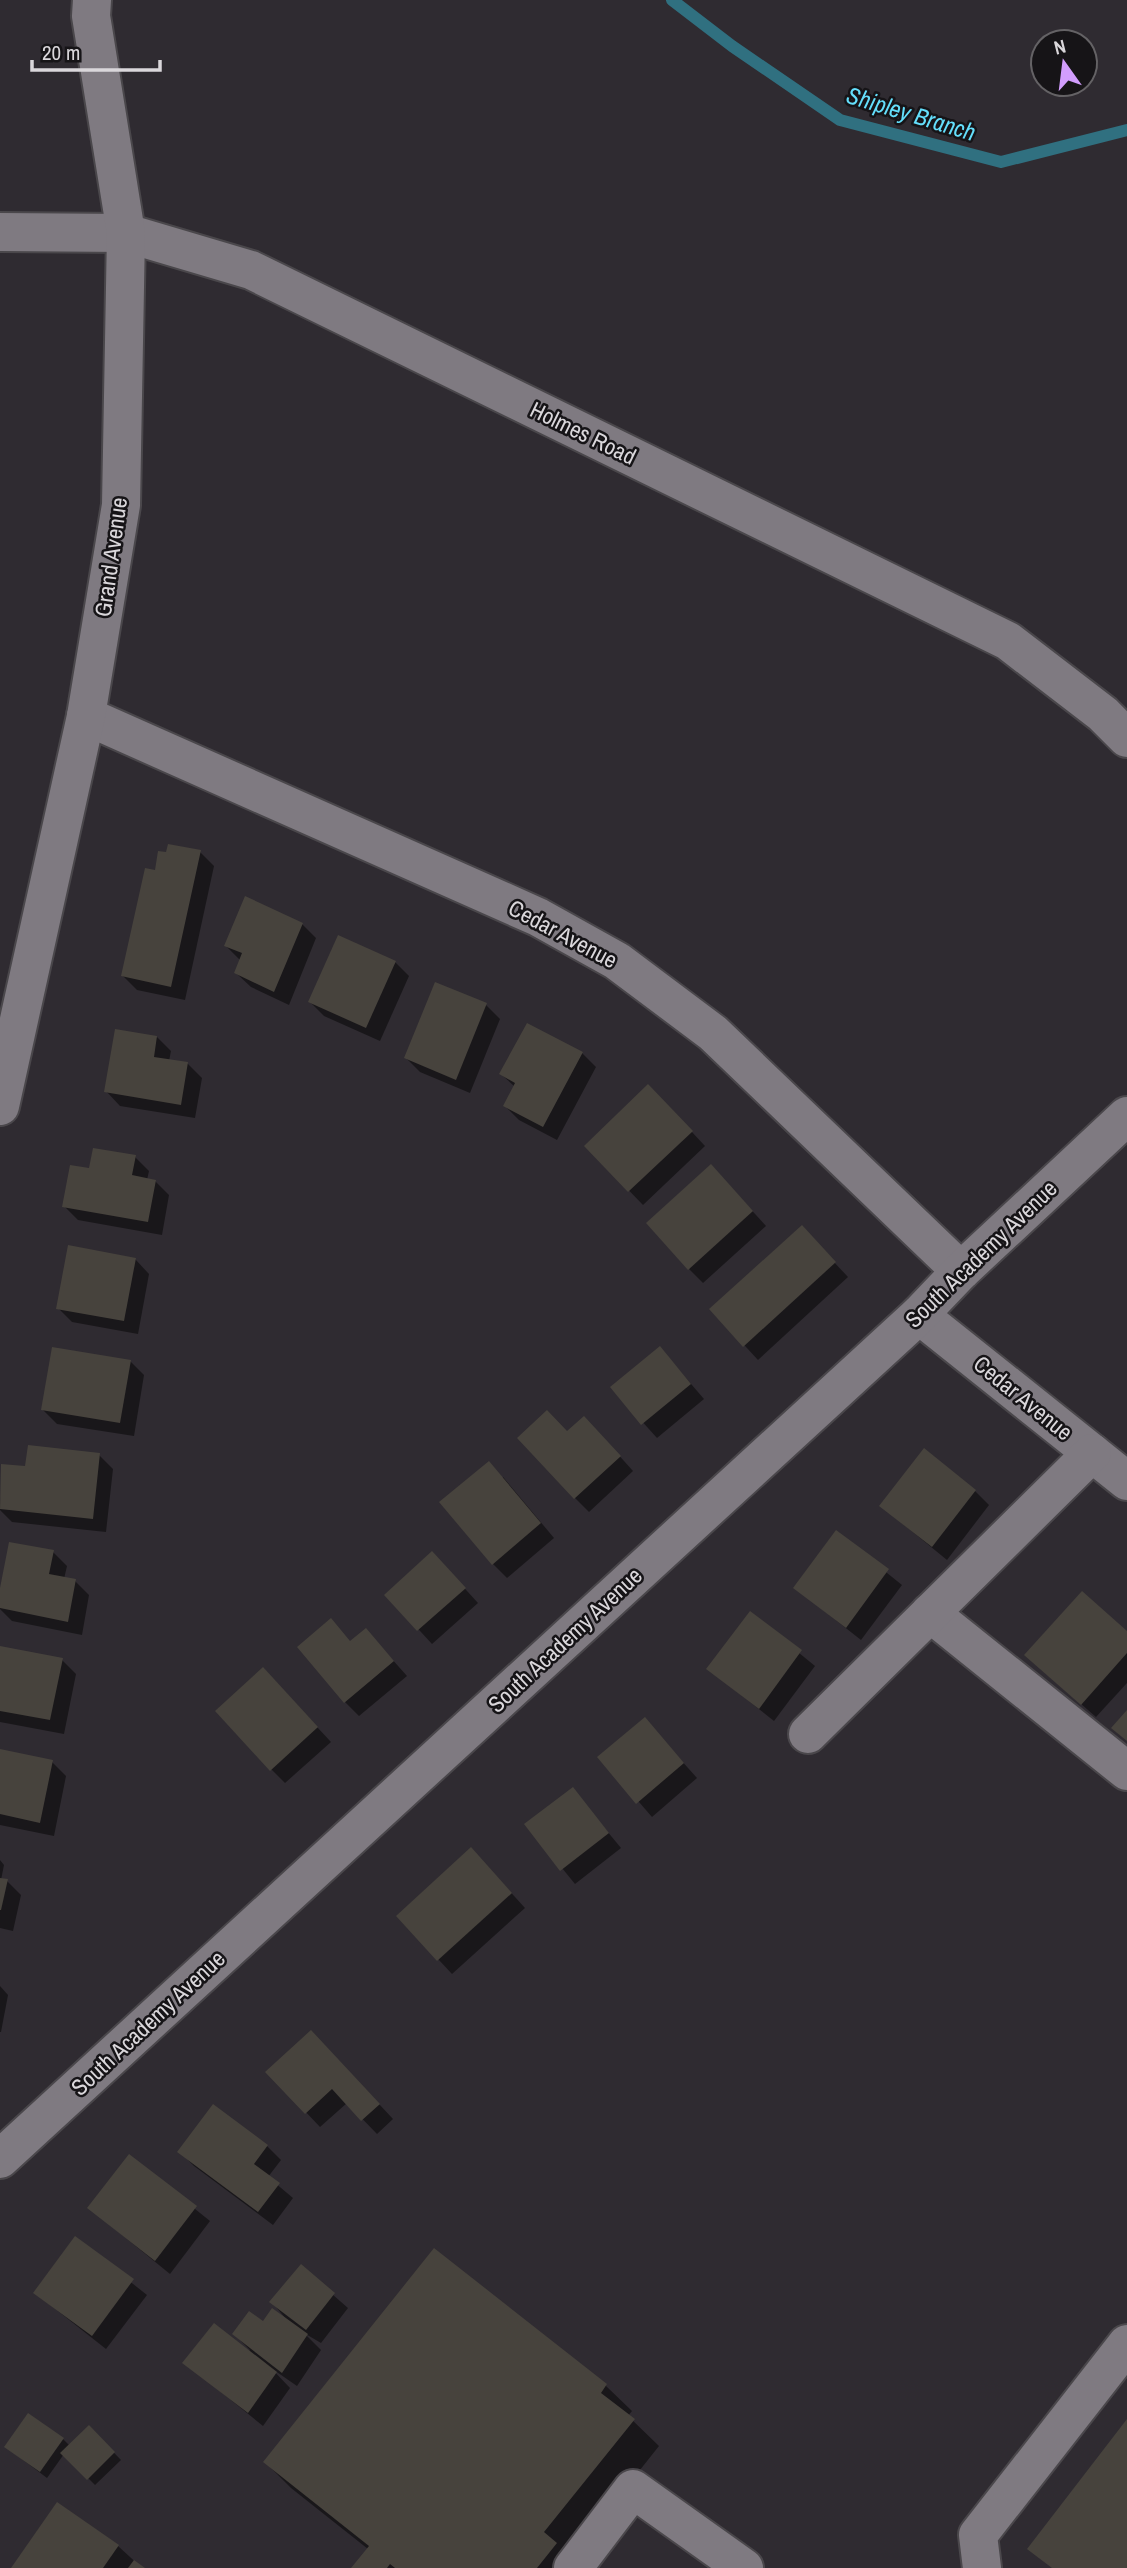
<svg xmlns="http://www.w3.org/2000/svg" width="1127" height="2568" viewBox="0 0 1127 2568" font-family="'Archivo Narrow',sans-serif">
  <rect width="100%" height="100%" fill="#2f2b31"/>
  <!-- shadow -->
  <g fill="#0007">
    <polygon points="200,852 214,866 185,1000 137,990 123,976 156,872"/>
    <polygon points="302,924 316,938 289,1005 251,987 236,973 241,961 226,946"/>
    <polygon points="395,962 409,976 380,1041 324,1016 310,1002"/>
    <polygon points="486,1005 500,1019 470,1093 420,1072 406,1058"/>
    <polygon points="157,1037 171,1051 169,1061 188,1064 202,1078 195,1118 120,1106 106,1091"/>
    <polygon points="582,1053 596,1067 557,1140 519,1120 505,1106 515,1087 501,1074"/>
    <polygon points="662,1100 705,1146 643,1205 586,1146"/>
    <polygon points="135,1157 149,1171 147,1180 155,1181 169,1195 162,1235 78,1220 64,1206 90,1170"/>
    <polygon points="725,1181 766,1226 703,1283 689,1269"/>
    <polygon points="815,1242 848,1277 758,1360 711,1309"/>
    <polygon points="135,1259 149,1274 138,1334 72,1322 58,1308"/>
    <polygon points="660,1348 704,1399 657,1438 612,1388"/>
    <polygon points="130,1361 144,1375 134,1436 57,1424 43,1410"/>
    <polygon points="598,1432 633,1471 589,1512 575,1498 568,1433"/>
    <polygon points="99,1455 113,1469 106,1532 12,1522 0,1510 3,1466 27,1468"/>
    <polygon points="503,1477 554,1538 507,1578 493,1564"/>
    <polygon points="975,1491 989,1505 947,1560 881,1506"/>
    <polygon points="836,1532 902,1585 861,1640 795,1588"/>
    <polygon points="53,1552 67,1566 64,1579 75,1581 89,1595 82,1635 12,1621 0,1609 0,1597"/>
    <polygon points="446,1568 478,1603 432,1644 387,1595"/>
    <polygon points="750,1613 815,1666 774,1721 708,1669"/>
    <polygon points="331,1621 351,1643 366,1630 407,1676 359,1716 345,1702"/>
    <polygon points="1127,1633 1127,1683 1096,1717 1041,1669"/>
    <polygon points="0,1648 62,1660 76,1674 64,1734 0,1722"/>
    <polygon points="277,1684 331,1742 285,1783 271,1769"/>
    <polygon points="645,1720 697,1778 652,1817 600,1757"/>
    <polygon points="0,1751 52,1762 66,1776 54,1836 0,1825"/>
    <polygon points="573,1790 621,1848 575,1884 527,1825"/>
    <polygon points="0,1860 4,1865 1,1880 7,1881 21,1895 13,1931 0,1928"/>
    <polygon points="485,1864 525,1908 452,1974 398,1916"/>
    <polygon points="0,1986 8,1995 1,2032 0,2032"/>
    <polygon points="325,2046 393,2119 377,2134 347,2103 320,2127 268,2072"/>
    <polygon points="267,2146 281,2160 268,2177 293,2198 273,2225 194,2166 180,2152"/>
    <polygon points="129,2156 210,2221 170,2274 89,2208"/>
    <polygon points="75,2238 147,2295 106,2349 35,2293"/>
    <polygon points="435,2250 606,2386 632,2411 628,2416 659,2446 570,2558 580,2568 353,2568 368,2549 291,2488 265,2462"/>
    <polygon points="301,2267 348,2308 321,2343 304,2333 321,2350 297,2386 271,2368 290,2388 263,2426 185,2363 248,2352 250,2350 234,2334 264,2323 290,2324 272,2302"/>
    <polygon points="89,2427 121,2460 95,2485 64,2454 47,2478 6,2447 63,2439 70,2446"/>
    <polygon points="57,2504 118,2546 142,2568 14,2568"/>
  </g>
  <g fill="none" stroke-linecap="round" stroke-linejoin="round">
    <!-- stream -->
    <polyline stroke="#307080" stroke-width="12" points="672,0 732,46 840,120 1001,162 1127,130"/>
  </g>
  <!-- building -->
  <g fill="#47433d">
    <polygon points="168,844 201,850 171,987 121,976 145,868 155,870 158,851 166,852"/>
    <polygon points="245,896 303,923 274,992 234,973 242,953 224,946"/>
    <polygon points="338,935 396,961 366,1028 308,1002"/>
    <polygon points="435,982 487,1003 456,1080 404,1058"/>
    <polygon points="527,1023 583,1052 543,1127 503,1106 515,1083 499,1074"/>
    <polygon points="115,1029 157,1036 154,1057 188,1062 181,1105 104,1092"/>
    <polygon points="648,1084 693,1131 628,1192 584,1146"/>
    <polygon points="93,1148 136,1155 132,1175 156,1180 148,1222 62,1207 70,1165 89,1168"/>
    <polygon points="711,1164 753,1211 688,1270 646,1223"/>
    <polygon points="802,1225 836,1262 743,1347 709,1309"/>
    <polygon points="68,1245 136,1258 124,1321 56,1309"/>
    <polygon points="660,1346 691,1384 641,1425 610,1387"/>
    <polygon points="52,1347 131,1360 120,1423 41,1410"/>
    <polygon points="547,1410 567,1431 584,1416 621,1456 574,1499 517,1438"/>
    <polygon points="28,1445 100,1453 93,1519 0,1509 1,1464 25,1466"/>
    <polygon points="924,1448 976,1490 932,1547 879,1506"/>
    <polygon points="489,1461 541,1523 492,1565 439,1502"/>
    <polygon points="836,1530 889,1569 846,1628 793,1588"/>
    <polygon points="9,1542 54,1550 49,1574 76,1579 68,1622 0,1608 0,1588"/>
    <polygon points="432,1551 466,1588 417,1631 384,1595"/>
    <polygon points="1082,1591 1127,1631 1127,1653 1081,1705 1024,1655"/>
    <polygon points="750,1611 802,1650 759,1709 706,1669"/>
    <polygon points="331,1618 350,1641 366,1628 394,1661 344,1703 297,1647"/>
    <polygon points="0,1646 63,1658 50,1720 0,1711"/>
    <polygon points="263,1667 318,1727 270,1771 215,1711"/>
    <polygon points="1127,1710 1127,1741 1111,1728"/>
    <polygon points="645,1717 684,1763 636,1804 597,1757"/>
    <polygon points="0,1749 53,1760 40,1823 0,1814"/>
    <polygon points="573,1787 609,1833 560,1871 524,1824"/>
    <polygon points="471,1847 512,1893 437,1961 396,1916"/>
    <polygon points="0,1878 8,1879 1,1910 0,1910"/>
    <polygon points="311,2030 380,2104 361,2121 332,2089 305,2114 265,2072"/>
    <polygon points="213,2104 268,2145 254,2164 280,2183 258,2212 177,2152"/>
    <polygon points="129,2154 197,2206 155,2261 87,2208"/>
    <polygon points="75,2236 134,2279 92,2336 33,2293"/>
    <polygon points="434,2248 607,2384 601,2393 635,2419 544,2532 557,2543 537,2568 395,2568 390,2564 387,2568 351,2568 369,2546 263,2462"/>
    <polygon points="301,2264 335,2293 306,2330 269,2302"/>
    <polygon points="272,2308 308,2334 282,2373 232,2334 249,2311 263,2321"/>
    <polygon points="214,2323 277,2372 248,2413 182,2363"/>
    <polygon points="28,2413 64,2438 40,2472 4,2447"/>
    <polygon points="1127,2419 1127,2568 1052,2568 1027,2549"/>
    <polygon points="89,2425 115,2452 87,2480 60,2453"/>
    <polygon points="57,2502 119,2545 103,2568 11,2568"/>
    <polygon points="134,2560 145,2568 128,2568"/>
  </g>
  <g fill="none" stroke-linecap="round" stroke-linejoin="round">
    <defs>
      <g id="minor">
        <polyline points="0,232 126,233 251,270 1008,641 1103,714 1127,738"/>
        <polyline points="86,716 538,917 617,961 713,1033 961,1271"/>
        <polyline points="0,1106 86,716 121,505 126,233 91,16 92,0"/>
        <polyline points="919,1315 1127,1481"/>
        <polyline points="930,1613 1127,1771"/>
        <polyline points="808,1734 1092,1453"/>
        <polyline points="0,2159 919,1315 961,1271 1127,1116"/>
        <polyline points="573,2568 633,2489 744,2568"/>
        <polyline points="982,2568 978,2535 1127,2344"/>
      </g>
    </defs>
    <!-- minor casing -->
    <use href="#minor" stroke="#4a474b" stroke-width="42"/>
    <!-- minor -->
    <use href="#minor" stroke="#7f7a81" stroke-width="38"/>
  </g>
  <g text-anchor="middle" stroke-width="5" stroke-linejoin="round" paint-order="stroke">
    <!-- street labels -->
    <g font-size="23" fill="#dad7db" stroke="#161417">
      <text transform="translate(583 433) rotate(26)" y="8">Holmes Road</text>
      <text transform="translate(111 557) rotate(-82)" y="8">Grand Avenue</text>
      <text transform="translate(563 934) rotate(28)" y="8">Cedar Avenue</text>
      <text transform="translate(981 1254) rotate(-44)" y="8">South Academy Avenue</text>
      <text transform="translate(1023 1398) rotate(39)" y="8">Cedar Avenue</text>
      <text transform="translate(565 1640) rotate(-43)" y="8">South Academy Avenue</text>
      <text transform="translate(148 2023) rotate(-43)" y="8">South Academy Avenue</text>
    </g>
    <!-- water labels -->
    <g font-size="24" font-style="italic" fill="#64dffc" stroke="#161417">
      <text transform="translate(911 114) rotate(17)" y="8">Shipley Branch</text>
    </g>
  </g>
  <!-- north arrow -->
  <g transform="translate(1064 63) rotate(346)"><circle r="33" fill="#161417" stroke="#646265" stroke-width="2"/>
  <path d="M0-5L12 26L0 18L-12 26Z" fill="#d29dfd"/>
  <text y="-10" font-size="19" font-weight="bold" text-anchor="middle" fill="#dad7db">N</text>
  </g>
  <!-- scale -->
  <path d="M32 60v10h128v-10" fill="none" stroke="#dad7db" stroke-width="3.5"/>
  <text x="42" y="60" font-size="21" fill="#dad7db" stroke="#161417" stroke-width="5" paint-order="stroke">20 m</text>
</svg>
